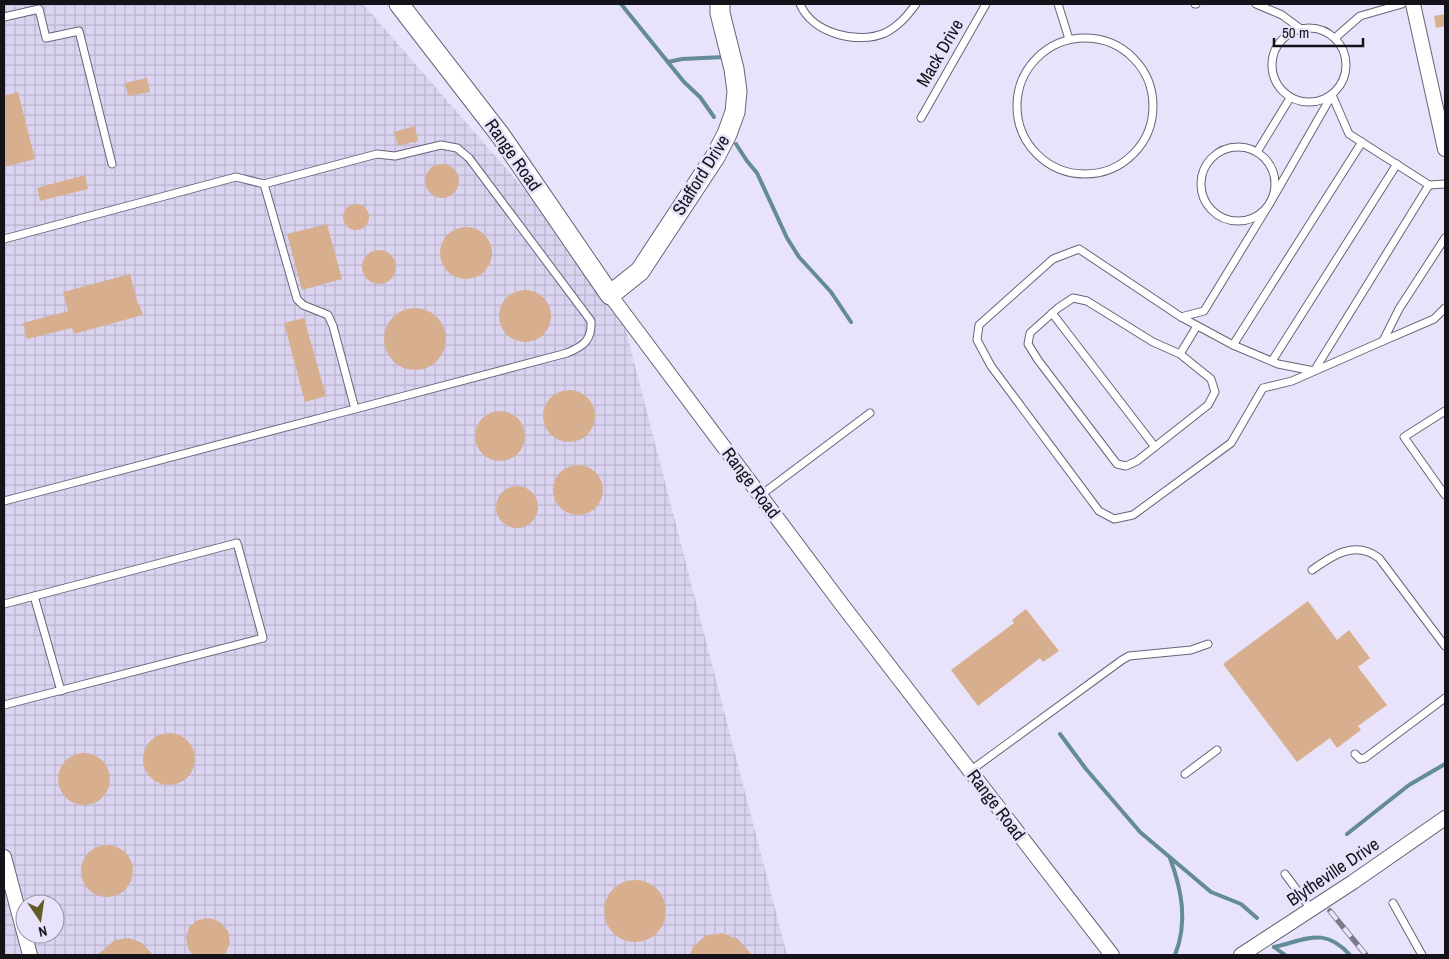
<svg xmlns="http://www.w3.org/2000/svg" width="1449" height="959" viewBox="0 0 1449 959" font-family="'Archivo Narrow',sans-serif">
  <defs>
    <pattern id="industrial-grid" width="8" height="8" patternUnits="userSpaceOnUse" patternTransform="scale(1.25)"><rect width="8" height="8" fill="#dad4f1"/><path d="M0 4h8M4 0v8" fill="none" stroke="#bab5ce"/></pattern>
  </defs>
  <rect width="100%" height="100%" fill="#e8e3fa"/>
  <!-- industrial -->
  <path fill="url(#industrial-grid)" fill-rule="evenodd" d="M4,4H363L617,296L787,955H4ZM25,904H55V934H25Z"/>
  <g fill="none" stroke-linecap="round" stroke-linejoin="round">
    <!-- stream -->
    <g stroke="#648b9a" stroke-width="4">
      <polyline points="621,4 684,82 700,97 714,117"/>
      <polyline points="668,62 682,59 724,57"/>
      <polyline points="736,144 747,161 757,173 787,238 799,257 831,292 851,322"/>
      <polyline points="1060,734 1086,769 1140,832 1211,892 1241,904 1257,918"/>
      <polyline points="1347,834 1409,785 1445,764"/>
      <path d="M1170,858C1182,891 1188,922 1175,955"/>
      <path d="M1274,947C1306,940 1324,926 1350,955"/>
      <polyline points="1274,947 1285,955"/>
    </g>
  </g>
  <!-- building -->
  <g fill="#d7af8f">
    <polygon points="1445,14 1445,26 1436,28 1434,16"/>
    <polygon points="147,78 150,92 128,96 125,83"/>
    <polygon points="18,92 35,159 4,167 4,96"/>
    <polygon points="415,126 418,141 398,146 394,132"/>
    <circle cx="442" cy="181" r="17"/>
    <polygon points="85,175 88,189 40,201 37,188"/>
    <circle cx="356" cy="217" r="13"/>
    <polygon points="327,224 342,279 302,290 287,234"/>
    <circle cx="466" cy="253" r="26"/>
    <circle cx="379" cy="267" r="17"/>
    <polygon points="130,274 138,304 139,304 143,315 74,334 72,328 27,339 23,323 68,311 63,292"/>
    <circle cx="525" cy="316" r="26"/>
    <circle cx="415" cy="339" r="31"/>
    <polygon points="304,318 326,396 305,402 284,323"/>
    <circle cx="569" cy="416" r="26"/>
    <circle cx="500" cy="436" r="25"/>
    <circle cx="578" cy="490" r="25"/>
    <circle cx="517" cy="507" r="21"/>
    <polygon points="1308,601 1337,640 1349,630 1370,658 1358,667 1387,705 1358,726 1361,730 1337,748 1330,738 1297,762 1223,664"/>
    <polygon points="1026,609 1059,651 1043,662 1040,658 978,706 951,670 1014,623 1012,620"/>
    <circle cx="169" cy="759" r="26"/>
    <circle cx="84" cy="779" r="26"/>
    <circle cx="107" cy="871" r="26"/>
    <circle cx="635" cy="911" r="31"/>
    <polygon points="210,918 220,922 228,931 230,942 226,953 223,955 193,955 188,949 186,938 189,927 198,920"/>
    <polygon points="722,933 738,939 752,955 690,955 693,947 705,936"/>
    <polygon points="129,938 142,943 153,955 97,955 115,940"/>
  </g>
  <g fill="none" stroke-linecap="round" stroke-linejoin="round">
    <defs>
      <g id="lane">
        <path d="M800,4C812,33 857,45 885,33C899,26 907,16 916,4"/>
        <polyline points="1058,4 1069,39"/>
        <polyline points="1195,4 1196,4"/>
        <polyline points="1256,4 1282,15 1301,29"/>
        <polyline points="4,17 39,9 46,38 79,31 112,164"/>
        <circle cx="1309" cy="65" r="37"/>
        <polyline points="1335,38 1360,16 1402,4"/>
        <circle cx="1085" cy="106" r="68"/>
        <polyline points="921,118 986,4"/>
        <circle cx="1238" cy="184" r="37"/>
        <polyline points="1257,152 1290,98"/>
        <path d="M264,184L377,154L395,156L441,145L457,148L469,158L591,321C592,340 584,346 567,353L355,409"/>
        <polyline points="1445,184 1429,185 1349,134 1332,95 1270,203 1204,311 1181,317 1079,249 1053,259 979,325 977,340 991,366 1099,511 1114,519 1133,515 1231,443 1263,388 1292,381 1383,341 1434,319 1445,308"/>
        <polyline points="4,239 236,177 264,184 297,299 303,305 328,315 333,326 355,409 4,501"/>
        <polyline points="1052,313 1155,447"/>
        <polyline points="1181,317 1233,345 1278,364 1314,371 1429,185"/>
        <polyline points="1383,341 1399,309 1445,238"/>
        <polyline points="1233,345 1362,142"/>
        <polyline points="1180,354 1211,379 1215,392 1208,405 1137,461 1126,466 1117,464 1038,360 1028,344 1030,333 1058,308 1073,298 1087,301 1153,342 1180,354 1197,326"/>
        <polyline points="1272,361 1397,164"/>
        <polyline points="1445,411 1404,437 1445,495"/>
        <polyline points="761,495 870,413"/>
        <path d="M1312,570C1333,555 1355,540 1379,558L1445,646"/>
        <polyline points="34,596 61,691"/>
        <polyline points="4,604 237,543 263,638 4,705"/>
        <polyline points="1355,754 1360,759 1365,758 1445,698"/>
        <polyline points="970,771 1122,660 1129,656 1191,650 1208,644"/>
        <polyline points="1185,774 1217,750"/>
        <polyline points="1285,874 1311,909"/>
        <polyline points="1393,903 1422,955"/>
      </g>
      <g id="street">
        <polyline points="1413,4 1445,149"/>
        <polyline points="610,295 843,606 1112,955"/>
        <polyline points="4,857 30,955"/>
        <polyline points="1241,955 1353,882 1445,818"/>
      </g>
      <polyline id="secondary" points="399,4 501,136 610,295 640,271 715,157 727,134 735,112 737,91 734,69 720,13 720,4"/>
    </defs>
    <!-- lane casing -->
    <use href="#lane" stroke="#686478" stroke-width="9"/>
    <!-- street casing -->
    <use href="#street" stroke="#686478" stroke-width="16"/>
    <!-- secondary casing -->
    <use href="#secondary" stroke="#686478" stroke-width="21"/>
    <!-- lane -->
    <use href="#lane" stroke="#fff" stroke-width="7"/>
    <!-- street -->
    <use href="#street" stroke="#fff" stroke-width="14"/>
    <!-- secondary -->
    <use href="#secondary" stroke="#fff" stroke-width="19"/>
    <defs>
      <polyline id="rail" points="1330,911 1366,955"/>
    </defs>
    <!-- rail casing -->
    <use href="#rail" stroke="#7c7988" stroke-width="5.5"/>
    <!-- rail -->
    <use href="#rail" stroke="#e8e3fa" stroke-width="4" stroke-dasharray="11" stroke-linecap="butt"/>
  </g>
  <g text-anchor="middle" stroke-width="5" stroke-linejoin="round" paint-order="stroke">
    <!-- street labels -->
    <g font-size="18" fill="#14131a" stroke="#e8e3fa">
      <text transform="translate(940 53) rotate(-60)" y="6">Mack Drive</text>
      <text transform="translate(513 155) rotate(55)" y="6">Range Road</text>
      <text transform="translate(701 175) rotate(-58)" y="6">Stafford Drive</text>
      <text transform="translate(751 483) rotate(53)" y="6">Range Road</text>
      <text transform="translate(996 805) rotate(53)" y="6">Range Road</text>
      <text transform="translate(1333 872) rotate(-34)" y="6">Blytheville Drive</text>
    </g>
  </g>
  <!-- border -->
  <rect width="1449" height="959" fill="none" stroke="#14131a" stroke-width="10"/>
  <!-- north arrow -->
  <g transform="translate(40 919) rotate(167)"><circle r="24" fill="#e8e3fa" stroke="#9390a0"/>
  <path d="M0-4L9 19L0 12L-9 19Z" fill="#635b27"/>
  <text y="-8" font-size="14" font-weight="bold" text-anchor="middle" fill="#14131a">N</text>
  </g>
  <!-- scale -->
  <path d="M1274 38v8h89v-8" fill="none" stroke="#14131a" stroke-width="2.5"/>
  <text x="1282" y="38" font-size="15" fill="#14131a" stroke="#e8e3fa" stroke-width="4" paint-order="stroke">50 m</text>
</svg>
